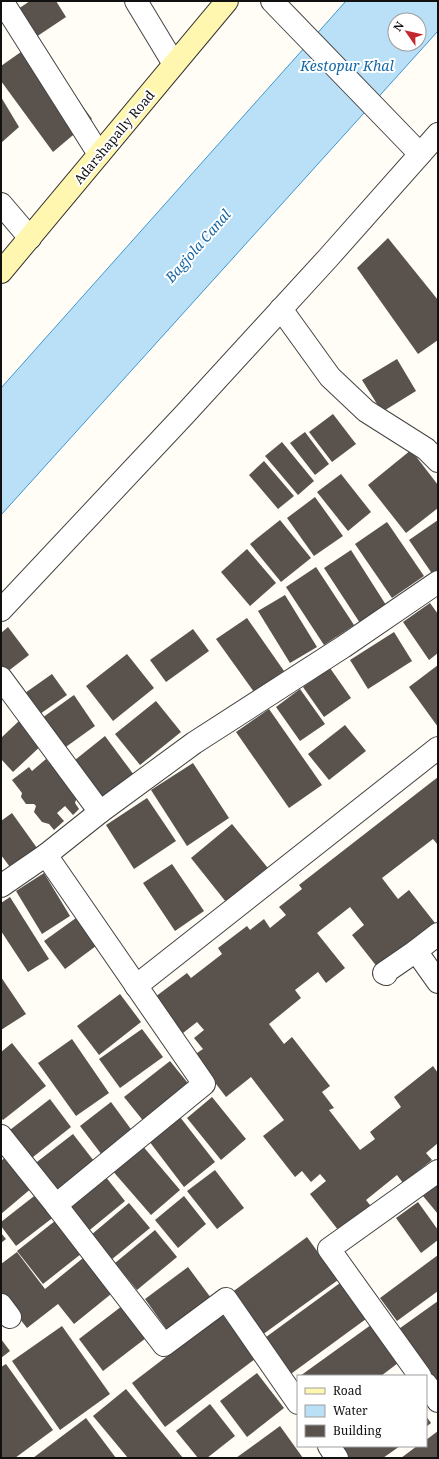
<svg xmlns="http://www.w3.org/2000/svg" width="439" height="1459" viewBox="0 0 439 1459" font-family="'Noto Serif',serif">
  <rect width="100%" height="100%" fill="#fffdf5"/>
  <!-- water -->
  <path fill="#b9e0f7" stroke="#3f96cf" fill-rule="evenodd" d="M346,1H438V31L1,515V388ZM395,20H419V44H395Z"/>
  <!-- building -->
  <g fill="#5a524d">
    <polygon points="30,1 56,1 66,17 33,39 15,11"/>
    <polygon points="35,42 92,119 53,152 1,81 1,66"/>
    <polygon points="1,97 19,127 1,143"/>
    <polygon points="388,238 438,300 438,340 418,354 357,268"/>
    <polygon points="397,359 416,391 382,412 362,380"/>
    <polygon points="333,414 356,444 332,462 309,432"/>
    <polygon points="305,432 329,464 315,475 290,443"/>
    <polygon points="282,442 314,481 298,495 265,456"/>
    <polygon points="411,450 438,485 438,508 406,533 368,485"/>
    <polygon points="264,461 294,496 278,509 249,475"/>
    <polygon points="341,474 371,512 348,531 317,492"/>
    <polygon points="315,497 343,536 314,556 287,518"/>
    <polygon points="280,520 311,558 281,582 250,544"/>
    <polygon points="438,520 438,571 433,575 409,540"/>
    <polygon points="387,522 424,576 392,598 355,544"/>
    <polygon points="247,549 276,583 250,606 221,572"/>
    <polygon points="351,550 386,605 360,623 324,568"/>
    <polygon points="316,567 354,625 324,645 286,587"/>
    <polygon points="285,595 317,647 290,663 258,611"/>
    <polygon points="430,603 438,614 438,653 429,660 403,622"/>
    <polygon points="247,618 284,671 254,692 216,639"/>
    <polygon points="8,627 29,655 7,672 1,665 1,633"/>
    <polygon points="193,629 209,651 166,682 150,660"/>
    <polygon points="394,632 412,661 368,689 350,660"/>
    <polygon points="127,654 154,688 113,721 86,686"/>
    <polygon points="438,665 438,727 409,687"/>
    <polygon points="330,668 351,698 324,717 303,687"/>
    <polygon points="52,674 67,695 40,714 25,693"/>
    <polygon points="300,689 325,724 300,741 276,707"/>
    <polygon points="74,695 95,726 63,749 42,718"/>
    <polygon points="156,701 181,732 140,765 115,734"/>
    <polygon points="269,709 322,785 289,808 236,732"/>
    <polygon points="21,719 44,743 13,772 1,759 1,738"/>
    <polygon points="345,725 366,751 329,780 308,754"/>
    <polygon points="105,736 134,775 99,802 70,764"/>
    <polygon points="46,759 49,763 53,760 77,797 75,803 79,809 73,815 65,806 57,813 64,821 54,830 49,824 42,822 34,812 36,806 34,804 26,804 21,797 22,793 12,780 29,767 32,771"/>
    <polygon points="193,763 229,818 187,846 151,790"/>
    <polygon points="438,777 438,845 433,839 382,878 398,899 409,890 435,923 378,968 352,935 364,925 350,907 317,933 345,968 326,983 318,972 295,990 301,998 269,1024 284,1044 292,1037 330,1086 322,1092 334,1108 329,1110 360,1150 375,1139 370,1132 401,1107 394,1097 433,1066 438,1073 438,1143 426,1153 432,1160 403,1183 397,1175 366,1200 374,1210 342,1235 310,1194 326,1181 320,1174 311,1182 302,1171 295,1177 263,1136 284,1120 251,1077 226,1097 194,1055 203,1049 194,1038 204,1030 197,1022 183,1033 155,997 187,973 191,978 222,954 218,948 247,926 250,930 264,919 270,928 286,915 279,907 302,889 299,885"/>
    <polygon points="147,798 176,841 134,869 106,825"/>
    <polygon points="12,813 37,848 10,867 1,855 1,821"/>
    <polygon points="232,824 272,873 230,907 191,858"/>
    <polygon points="172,864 204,911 175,931 143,883"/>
    <polygon points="44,873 70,916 42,934 16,891"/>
    <polygon points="10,897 49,959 28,972 1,931 1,903"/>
    <polygon points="76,918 96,946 65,969 44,941"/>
    <polygon points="1,977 26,1014 1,1030"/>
    <polygon points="120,994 141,1022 99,1055 77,1026"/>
    <polygon points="142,1029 163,1057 120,1088 99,1059"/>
    <polygon points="72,1039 109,1093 76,1116 38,1063"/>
    <polygon points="12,1043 46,1086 3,1120 1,1118 1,1052"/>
    <polygon points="170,1061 191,1087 145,1123 124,1097"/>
    <polygon points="212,1097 246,1139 221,1160 187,1118"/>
    <polygon points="50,1099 71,1127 28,1161 6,1133"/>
    <polygon points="111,1102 136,1136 105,1159 80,1126"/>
    <polygon points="180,1117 215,1162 184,1187 149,1141"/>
    <polygon points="73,1134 97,1165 56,1195 33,1165"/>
    <polygon points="141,1144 180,1190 151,1215 111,1169"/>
    <polygon points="7,1156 33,1187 1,1214 1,1161"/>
    <polygon points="215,1170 244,1208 217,1229 187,1191"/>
    <polygon points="105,1176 125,1201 86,1233 66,1208"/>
    <polygon points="438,1184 438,1214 423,1196"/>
    <polygon points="38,1193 55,1216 16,1246 1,1226 1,1222"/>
    <polygon points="184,1196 206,1224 178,1248 155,1220"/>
    <polygon points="418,1202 438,1230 438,1240 421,1253 396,1218"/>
    <polygon points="129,1203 150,1228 111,1260 91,1235"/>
    <polygon points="60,1217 86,1250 43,1284 17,1251"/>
    <polygon points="155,1230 177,1257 137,1290 115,1263"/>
    <polygon points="1,1233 6,1239 1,1243"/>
    <polygon points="307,1237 338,1280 262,1335 231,1293"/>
    <polygon points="17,1252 45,1289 88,1254 116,1290 74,1324 58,1304 27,1328 1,1295 1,1264"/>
    <polygon points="438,1255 438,1291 397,1321 380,1298"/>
    <polygon points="188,1267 214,1302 170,1334 145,1299"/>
    <polygon points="340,1283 366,1319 288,1376 262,1340"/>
    <polygon points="438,1301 438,1392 396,1331"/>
    <polygon points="122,1306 146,1338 103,1371 79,1339"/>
    <polygon points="222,1314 255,1359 165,1427 132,1383"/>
    <polygon points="375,1322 402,1360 381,1376 300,1376"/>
    <polygon points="62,1326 110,1394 60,1430 12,1361"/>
    <polygon points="1,1339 10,1351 1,1358"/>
    <polygon points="6,1364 53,1430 15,1458 1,1458 1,1367"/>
    <polygon points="257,1373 284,1408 247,1437 220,1401"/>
    <polygon points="126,1389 183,1458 128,1458 93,1416"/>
    <polygon points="210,1404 235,1436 207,1458 198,1458 176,1431"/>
    <polygon points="426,1416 431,1423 426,1427"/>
    <polygon points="86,1418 116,1458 33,1458"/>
    <polygon points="280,1426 303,1458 236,1458"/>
    <polygon points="438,1431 438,1458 401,1458 417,1446 426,1446 426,1440"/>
    <polygon points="337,1446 400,1446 383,1458 346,1458"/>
  </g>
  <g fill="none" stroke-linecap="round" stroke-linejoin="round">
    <defs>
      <g id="street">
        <polyline points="2,1 99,154"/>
        <polyline points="136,1 174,64"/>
        <polyline points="272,1 420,154"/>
        <polyline points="1,204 30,238"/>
        <polyline points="281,309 330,377 366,411 426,449 438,461"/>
        <polyline points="1,610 185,414 328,258 438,134"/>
        <polyline points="1,678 100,812"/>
        <polyline points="46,855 204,1084 56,1205 164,1345 226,1299 298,1403"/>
        <polyline points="1,886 46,855 100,812 194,743 343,647 438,582"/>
        <polyline points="438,934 416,951 438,982"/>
        <polyline points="386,974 384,973 416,951"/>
        <polyline points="136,986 438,748"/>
        <polyline points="1,1136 56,1205"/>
        <polyline points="1,1305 10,1317"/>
        <polyline points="420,1376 329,1249 438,1171"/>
        <polyline points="426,1384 438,1401"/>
        <polyline points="329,1446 337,1458"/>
      </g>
      <polyline id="secondary" points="1,272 227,1"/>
    </defs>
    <!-- street casing -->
    <use href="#street" stroke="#444" stroke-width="24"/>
    <!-- secondary casing -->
    <use href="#secondary" stroke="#333" stroke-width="24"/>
    <!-- street -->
    <use href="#street" stroke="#fff" stroke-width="22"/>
    <!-- secondary -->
    <use href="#secondary" stroke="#fff6b0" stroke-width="22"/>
  </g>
  <g text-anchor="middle" stroke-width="4" stroke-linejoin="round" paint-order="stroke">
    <!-- street labels -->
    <g font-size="13" fill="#111" stroke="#fff">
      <text transform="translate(114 137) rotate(-50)" y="5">Adarshapally Road</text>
    </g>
    <!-- water labels -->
    <g font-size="14" font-style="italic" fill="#1768a6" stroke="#fff">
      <text x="347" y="71">Kestopur Khal</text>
      <text transform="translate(198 246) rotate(-49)" y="5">Bagjola Canal</text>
    </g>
  </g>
  <!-- border -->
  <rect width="439" height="1459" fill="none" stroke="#111111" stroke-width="4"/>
  <!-- legend -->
  <rect x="297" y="1375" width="130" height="72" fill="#ffffff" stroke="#a0a0a0"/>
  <rect x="305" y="1388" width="20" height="6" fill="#fff6b0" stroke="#a0a0a0"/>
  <text x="333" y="1395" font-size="12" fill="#111111">Road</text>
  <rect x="305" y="1405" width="20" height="12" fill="#b9e0f7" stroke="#a0a0a0"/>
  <text x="333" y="1415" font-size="12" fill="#111111">Water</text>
  <rect x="305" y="1425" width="20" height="12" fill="#5a524d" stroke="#a0a0a0"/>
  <text x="333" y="1435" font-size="12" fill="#111111">Building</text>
  <!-- north arrow -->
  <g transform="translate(407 32) rotate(304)"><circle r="19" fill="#ffffff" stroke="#a0a0a0"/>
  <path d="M0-3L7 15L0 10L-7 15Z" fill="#c4262e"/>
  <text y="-6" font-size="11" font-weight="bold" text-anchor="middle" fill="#111111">N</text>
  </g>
</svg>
